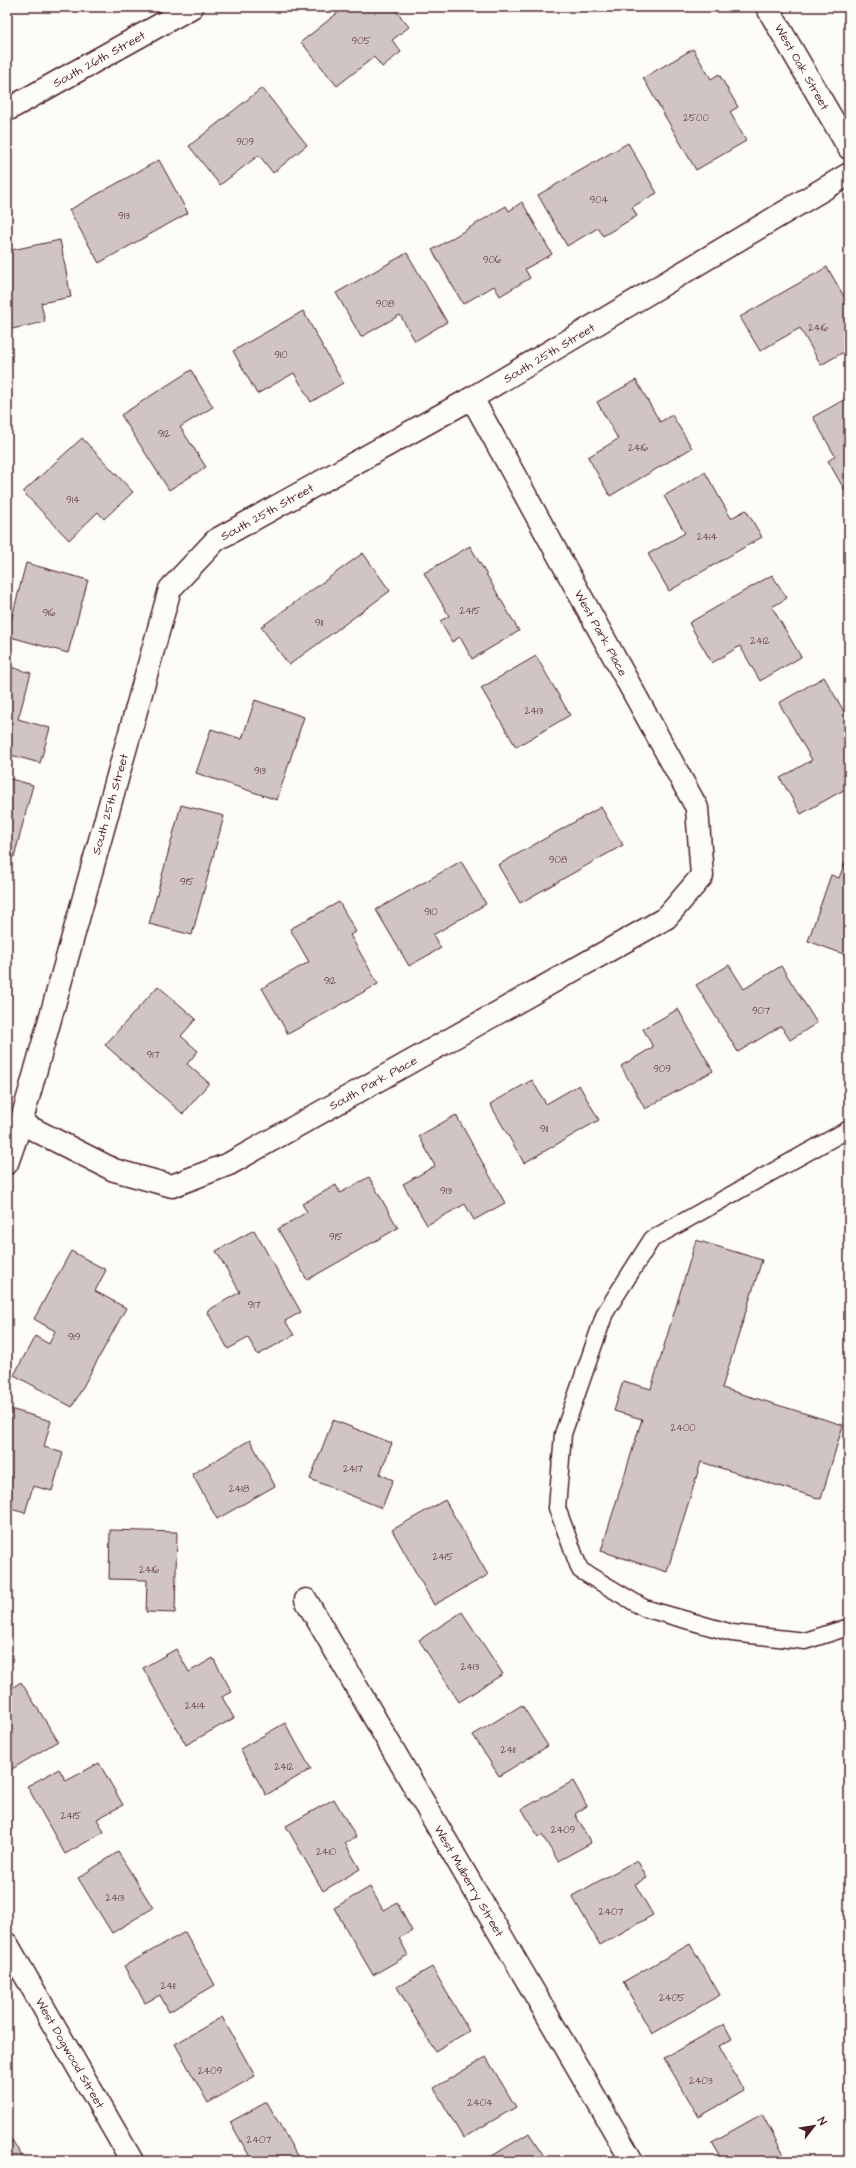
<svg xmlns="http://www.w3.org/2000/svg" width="856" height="2168" viewBox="0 0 856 2168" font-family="'Architects Daughter',sans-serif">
  <rect width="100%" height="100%" fill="#fdfcf7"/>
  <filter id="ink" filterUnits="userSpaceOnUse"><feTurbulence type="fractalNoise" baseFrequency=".025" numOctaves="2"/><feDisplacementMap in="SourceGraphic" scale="8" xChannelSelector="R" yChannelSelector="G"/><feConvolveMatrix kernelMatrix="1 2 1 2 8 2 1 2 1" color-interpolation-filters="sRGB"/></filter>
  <g filter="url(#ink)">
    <!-- building -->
    <g fill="#d0c5c4" stroke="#4a1f2b">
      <polygon points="27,7 36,7 30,11"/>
      <polygon points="345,7 393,7 409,27 392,40 401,52 382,67 374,57 337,86 301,42"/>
      <polygon points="693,49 711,79 719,74 738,107 730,112 746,141 696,170 643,78"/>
      <polygon points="262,88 307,145 273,173 259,155 220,185 189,146"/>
      <polygon points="628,143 657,193 632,207 637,216 603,236 598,228 567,246 538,195"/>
      <polygon points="159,160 188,213 99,263 69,210"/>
      <polygon points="522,202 552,254 525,269 530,278 500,296 494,286 463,304 432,250 506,206 509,211"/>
      <polygon points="60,240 71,297 41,303 45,322 7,330 7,251"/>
      <polygon points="407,253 447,322 415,341 400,315 361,337 336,293"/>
      <polygon points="827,267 849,305 849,349 821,365 800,328 760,351 740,317"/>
      <polygon points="303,311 343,383 311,402 294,373 257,394 233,351"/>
      <polygon points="191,370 213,407 180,427 206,467 169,490 121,415"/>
      <polygon points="636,380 660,422 672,415 692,448 610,496 588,457 618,439 597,402"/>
      <polygon points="849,397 849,493 847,494 828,461 835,456 813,417"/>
      <polygon points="82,438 133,492 104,519 98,512 69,540 23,492"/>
      <polygon points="705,472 731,518 746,510 762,537 669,591 648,554 685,533 664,496"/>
      <polygon points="470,546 519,631 472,659 460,637 452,642 440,621 449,616 424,573"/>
      <polygon points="363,553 390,591 289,665 261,627"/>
      <polygon points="26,563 88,580 68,653 7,636"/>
      <polygon points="772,575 787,598 772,607 801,657 760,681 740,646 712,663 689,623"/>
      <polygon points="536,656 570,715 516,747 481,688"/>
      <polygon points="7,666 31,673 18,719 50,728 40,763 7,754"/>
      <polygon points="824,677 849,720 849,787 801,814 780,778 812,760 779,703"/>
      <polygon points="255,700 304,717 277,800 196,773 211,729 242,739"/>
      <polygon points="7,778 33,785 14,857 7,855"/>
      <polygon points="181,805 224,816 192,935 149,924"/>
      <polygon points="601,807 623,845 520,903 498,865"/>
      <polygon points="849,852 849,956 808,941 831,875 839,878"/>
      <polygon points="461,861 486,904 433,935 441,948 409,966 376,910"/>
      <polygon points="339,902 356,932 350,935 378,984 288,1034 262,988 309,962 290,929"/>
      <polygon points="729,965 744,989 781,966 817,1023 790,1040 781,1026 738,1052 696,985"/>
      <polygon points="158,986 196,1019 181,1036 198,1051 187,1064 209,1083 183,1114 105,1045"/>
      <polygon points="678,1009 713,1071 645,1109 621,1066 653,1047 643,1029"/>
      <polygon points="532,1080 546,1104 579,1085 599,1120 524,1163 490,1104"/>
      <polygon points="456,1115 505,1203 474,1220 465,1204 427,1225 403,1184 435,1166 419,1136"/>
      <polygon points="369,1177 398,1228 307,1280 278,1229 307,1212 302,1204 336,1185 340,1193"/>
      <polygon points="254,1230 301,1312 285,1321 294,1335 258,1355 248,1338 228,1349 207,1311 240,1292 216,1251"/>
      <polygon points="696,1240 762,1260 722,1388 843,1425 821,1499 701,1462 667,1572 601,1551 642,1419 614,1411 623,1381 651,1389"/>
      <polygon points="71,1251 106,1270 95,1291 126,1308 72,1407 14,1375 35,1336 49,1344 55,1331 34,1319"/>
      <polygon points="7,1408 51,1421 44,1447 63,1453 52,1491 33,1486 25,1513 7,1508"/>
      <polygon points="333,1420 392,1443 380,1474 393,1480 382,1508 310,1479"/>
      <polygon points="250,1440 275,1486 217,1519 192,1474"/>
      <polygon points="445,1500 488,1575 434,1605 392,1530"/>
      <polygon points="110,1530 177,1532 175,1613 146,1612 147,1580 109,1579"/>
      <polygon points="462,1612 503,1674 459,1702 419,1640"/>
      <polygon points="176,1649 189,1672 213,1658 232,1692 222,1697 234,1718 186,1745 143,1668"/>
      <polygon points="21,1682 58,1741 12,1769 7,1760 7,1691"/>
      <polygon points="522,1705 548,1746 499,1776 473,1735"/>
      <polygon points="285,1723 311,1769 266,1795 240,1749"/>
      <polygon points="99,1763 123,1805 97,1819 104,1832 65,1854 27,1786 59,1769 66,1781"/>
      <polygon points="573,1781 587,1806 575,1814 591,1843 558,1861 542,1835 538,1837 522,1809"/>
      <polygon points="334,1799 356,1837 345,1843 360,1869 323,1891 286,1826"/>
      <polygon points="118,1852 153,1908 112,1933 78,1878"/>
      <polygon points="637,1860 647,1878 635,1884 653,1915 600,1945 572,1896"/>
      <polygon points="370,1887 383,1910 397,1903 412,1931 399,1938 408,1955 373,1975 334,1908"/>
      <polygon points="185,1932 215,1985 169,2012 160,1995 145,2003 124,1966"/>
      <polygon points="690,1944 720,1995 652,2034 623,1982"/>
      <polygon points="432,1967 469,2031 435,2051 397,1987"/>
      <polygon points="222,2017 255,2076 208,2103 175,2044"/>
      <polygon points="724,2024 732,2039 719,2046 744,2091 699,2117 664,2058"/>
      <polygon points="486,2057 516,2107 463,2138 434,2088"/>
      <polygon points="267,2102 300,2161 242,2161 250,2157 230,2122"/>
      <polygon points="762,2114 787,2161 723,2161 712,2142"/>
      <polygon points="529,2133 547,2161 484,2161"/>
      <polygon points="12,2140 25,2161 7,2161 7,2143"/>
    </g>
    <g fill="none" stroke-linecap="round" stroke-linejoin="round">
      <defs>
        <polyline id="service" points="849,1129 652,1239 605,1313 563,1434 557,1508 580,1570 644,1608 732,1633 805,1641 849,1627"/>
        <g id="minor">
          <polyline points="7,110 192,7"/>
          <polyline points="21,1123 114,1170 172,1186 229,1164 666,918 702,876 697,808 472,398"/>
          <polyline points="7,1163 21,1123 170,589 216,540 472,398 849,174"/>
          <polyline points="306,1600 632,2161"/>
        </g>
        <g id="tertiary">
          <polyline points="767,7 849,148"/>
          <polyline points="7,1944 132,2161"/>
        </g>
      </defs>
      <!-- service casing -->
      <use href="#service" stroke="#4a1f2b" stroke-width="19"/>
      <!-- minor casing -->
      <use href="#minor" stroke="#4a1f2b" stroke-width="25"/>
      <!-- tertiary casing -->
      <use href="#tertiary" stroke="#4a1f2b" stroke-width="25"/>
      <!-- service -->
      <use href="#service" stroke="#fdfcf7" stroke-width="16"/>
      <!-- minor -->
      <use href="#minor" stroke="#fdfcf7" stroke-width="22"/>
      <!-- tertiary -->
      <use href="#tertiary" stroke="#fdfcf7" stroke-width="22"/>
    </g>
  </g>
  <g text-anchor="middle" stroke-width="3" stroke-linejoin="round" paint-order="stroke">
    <!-- number labels -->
    <g font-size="10" fill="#6c4851">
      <text x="361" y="44">905</text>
      <text x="696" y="121">2500</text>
      <text x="245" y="145">909</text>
      <text x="599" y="203">904</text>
      <text x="124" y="219">913</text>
      <text x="492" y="263">906</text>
      <text x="385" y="307">908</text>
      <text x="818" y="331">2416</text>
      <text x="281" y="358">910</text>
      <text x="164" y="437">912</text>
      <text x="638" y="451">2416</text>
      <text x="73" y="503">914</text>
      <text x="707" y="540">2414</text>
      <text x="470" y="614">2415</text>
      <text x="49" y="616">916</text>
      <text x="319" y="626">911</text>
      <text x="760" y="644">2412</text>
      <text x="534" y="714">2413</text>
      <text x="260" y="774">913</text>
      <text x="558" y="863">908</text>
      <text x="187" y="885">915</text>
      <text x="431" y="915">910</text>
      <text x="330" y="984">912</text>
      <text x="761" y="1014">907</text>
      <text x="153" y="1058">917</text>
      <text x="662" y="1072">909</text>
      <text x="544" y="1132">911</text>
      <text x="446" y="1194">913</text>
      <text x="336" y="1240">915</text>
      <text x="254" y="1308">917</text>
      <text x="74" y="1340">919</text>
      <text x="683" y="1431">2400</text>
      <text x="353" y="1472">2417</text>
      <text x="239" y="1492">2418</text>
      <text x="443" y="1560">2415</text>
      <text x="149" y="1573">2416</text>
      <text x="470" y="1670">2413</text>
      <text x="195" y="1709">2414</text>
      <text x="508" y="1753">2411</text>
      <text x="284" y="1770">2412</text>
      <text x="71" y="1819">2415</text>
      <text x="563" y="1833">2409</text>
      <text x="326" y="1855">2410</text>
      <text x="115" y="1901">2413</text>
      <text x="611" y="1915">2407</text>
      <text x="168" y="1989">2411</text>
      <text x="672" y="2001">2405</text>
      <text x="210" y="2074">2409</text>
      <text x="701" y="2084">2403</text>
      <text x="480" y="2106">2404</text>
      <text x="259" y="2143">2407</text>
    </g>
    <!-- street labels -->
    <g font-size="12" fill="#4a1f2b" stroke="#fdfcf7">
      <text transform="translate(99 59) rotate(-29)" y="4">South 26th Street</text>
      <text transform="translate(802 67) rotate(60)" y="4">West Oak Street</text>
      <text transform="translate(549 353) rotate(-31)" y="4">South 25th Street</text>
      <text transform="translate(267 512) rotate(-29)" y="4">South 25th Street</text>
      <text transform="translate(601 633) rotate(61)" y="4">West Park Place</text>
      <text transform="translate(110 804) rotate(-74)" y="4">South 25th Street</text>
      <text transform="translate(373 1083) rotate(-29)" y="4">South Park Place</text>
      <text transform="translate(469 1881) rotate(60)" y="4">West Mulberry Street</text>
      <text transform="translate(70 2053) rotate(60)" y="4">West Dogwood Street</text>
    </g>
  </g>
  <!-- margin -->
  <rect width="856" height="2168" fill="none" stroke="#fdfcf7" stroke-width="24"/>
  <rect x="12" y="12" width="832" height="2144" fill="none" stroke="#4a1f2b" stroke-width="1.5" filter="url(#ink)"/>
  <!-- north arrow -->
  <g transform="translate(814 2126) rotate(59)" stroke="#fdfcf7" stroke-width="3" paint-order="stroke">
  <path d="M0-3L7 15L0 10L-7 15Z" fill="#4a1f2b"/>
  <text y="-6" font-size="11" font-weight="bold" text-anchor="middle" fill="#4a1f2b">N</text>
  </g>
</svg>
